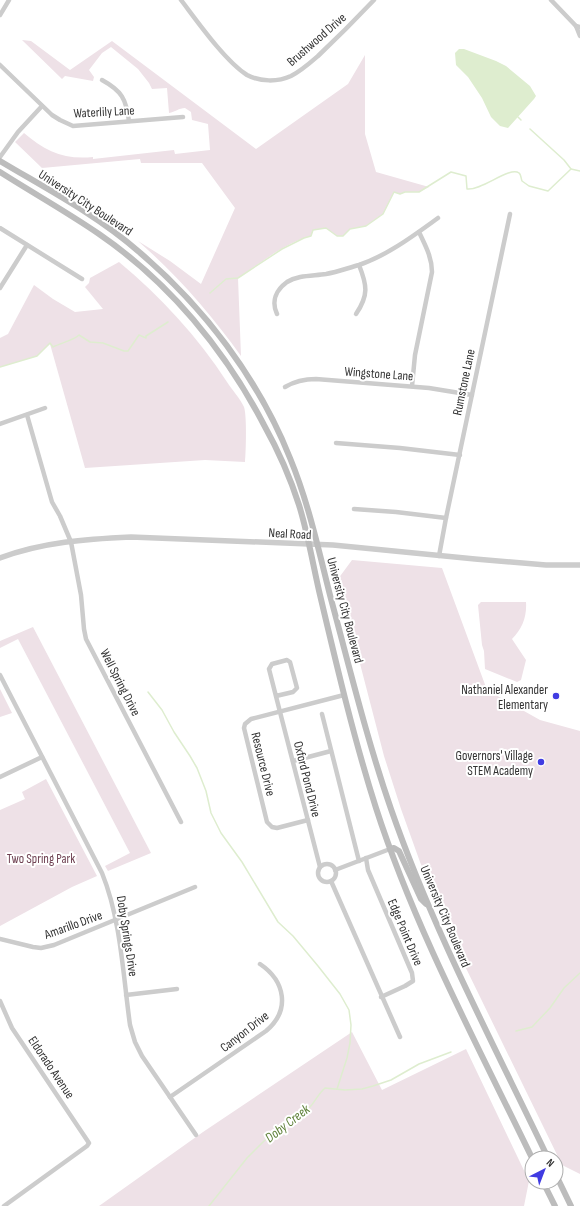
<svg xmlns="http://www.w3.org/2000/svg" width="580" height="1206" viewBox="0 0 580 1206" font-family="'Sofia Sans Condensed',sans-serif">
  <rect width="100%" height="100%" fill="#fff"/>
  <!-- green -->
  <g fill="#eee1e7">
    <path d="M22,40L31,41L70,70L112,41L256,149L348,84L365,55V134L376,172L429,187L419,192H405L400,194L394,192L383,214L366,226L350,229L343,236H337L326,228L313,230L311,236C284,243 261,263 238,278L241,356C211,314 177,275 138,241L170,261L201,284L235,208L202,163H141L140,159L42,168L15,142L24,133C45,151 64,160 93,157V159L174,150L175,154L210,150L208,124L192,120L191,112L185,108C179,108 175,112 169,113L167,88L152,89L149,83L138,69L111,47L102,53L89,70L94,77L93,81L65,76L62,79Z"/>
    <path d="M119,262C161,297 197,336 227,382C232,390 240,398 244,407C247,416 246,452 245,462L205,460L85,468L50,344L37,356L0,367V338L8,334L34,285L53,299L75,312L103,309L85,287L89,283L90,278Z"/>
    <polygon points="352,560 442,568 487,690 540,720 580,731 580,1174 562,1165 462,960 420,862 401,809 384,756 338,579"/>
    <path d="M481,602H526C527,617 522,629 512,639L526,660L521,680L517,682L485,669L484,651L482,645L478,605Z"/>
    <polygon points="33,627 151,853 108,871 105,866 130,853 18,639 0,648 0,641"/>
    <polygon points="0,689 12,713 0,717"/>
    <polygon points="46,779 97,876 72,887 0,926 0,810 25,799 22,792"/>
    <polygon points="352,1032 382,1090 466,1049 529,1181 524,1206 99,1206 203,1132"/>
  </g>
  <!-- water -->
  <polygon fill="#deedcf" points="459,49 464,49 496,61 506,66 530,86 536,96 534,99 508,128 500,126 491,117 482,98 468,77 456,65 455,53"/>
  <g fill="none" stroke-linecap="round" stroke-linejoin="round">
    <!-- stream -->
    <g stroke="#deedcf" stroke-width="1.5">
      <polyline points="518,117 521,120"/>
      <polyline points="530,129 564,160 571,169 580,171"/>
      <path d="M210,293L226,279L238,278L282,249L304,238L311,236L313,230L326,228L337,236H343L350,229L366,226L383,214L394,192L400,194L405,192H419L451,172L466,176L467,189C481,191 510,166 519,173C521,174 521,179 522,181L529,186L548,191L571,169"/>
      <path d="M0,367L37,356L50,343L53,347C61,343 74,340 79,335L90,342L103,343L124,351H128L139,335L146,338V336L168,322"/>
      <polyline points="148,692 162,710 174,732 190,756 197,768 206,791 211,813 221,833 242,862 278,922 293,936 318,966 340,994 349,1010 351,1025 350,1043 347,1058 337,1089"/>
      <polyline points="516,1031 532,1027 550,1008 564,988 580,973"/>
      <path d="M209,1206L247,1158L264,1141L309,1108C315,1102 318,1094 325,1088L345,1090L362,1089L373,1086L391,1080L419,1064L451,1052"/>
    </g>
    <!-- minor -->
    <g stroke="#ccc" stroke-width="4.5">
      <path d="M181,0C197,21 225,61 247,75C260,82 278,82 291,76C301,71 310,63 318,56C337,38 356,19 374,0"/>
      <polyline points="551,0 576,26 580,27"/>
      <polyline points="0,15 9,0"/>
      <polyline points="576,26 580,36"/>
      <polyline points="0,65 52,115 60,120 73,126 183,117"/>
      <path d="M102,80C122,91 126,99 129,121"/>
      <polyline points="0,157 18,132 42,106"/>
      <polyline points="0,228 82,279"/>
      <polyline points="0,288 27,245"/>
      <path d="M277,314C271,301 276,290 287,282C298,275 313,276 326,274C337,272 348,268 359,265C388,255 413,236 438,218"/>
      <path d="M356,314C369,295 367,285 359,265"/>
      <path d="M412,386L415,355L432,272C432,257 425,245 419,232"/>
      <path d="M285,387C295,381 304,379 316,379L429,388L472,395"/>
      <polyline points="27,415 52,502 60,516 71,542 81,595 84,629 86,639 181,822"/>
      <polyline points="0,424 45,408"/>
      <polyline points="336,443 400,448 460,455"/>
      <polyline points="354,509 396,512 446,518"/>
      <polyline points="439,556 446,518 510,214"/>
      <path d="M0,675L102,873C121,920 123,975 130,1025L135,1042L142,1056L196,1135"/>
      <polyline points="276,696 293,692 297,688 290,662 287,660 272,664 269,669 280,712 320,867"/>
      <polyline points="322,714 359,861"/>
      <polyline points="293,761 331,751"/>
      <polyline points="0,777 42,757"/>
      <polyline points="308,820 277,828 272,827 267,822 244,728 245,724 251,719 344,695"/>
      <polyline points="366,858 368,870 412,973 413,981 405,986 381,997"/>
      <circle cx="327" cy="873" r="9"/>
      <polyline points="335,870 390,849"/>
      <polyline points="331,881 400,1037"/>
      <polyline points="0,939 33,947 41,948 54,945 195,887"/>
      <polyline points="126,995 177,989"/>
      <polyline points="0,1001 12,1028 89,1143 87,1146 4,1206"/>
      <path d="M170,1097L266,1031C291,1010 285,981 260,964"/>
    </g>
    <!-- tertiary -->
    <path stroke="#ccc" stroke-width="5.5" d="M0,558C42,542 87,539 131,537L333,545L475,559L546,565H580"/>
    <!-- secondary -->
    <g stroke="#bcbcbc" stroke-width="6">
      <path d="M0,161C47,189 97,215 138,251C204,307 258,378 290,458C309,504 319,552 331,599C350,669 367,740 391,809C433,930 493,1043 548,1158"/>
      <path d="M0,172C33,193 67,212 99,234C169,282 225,350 264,425C278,450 290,477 299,505C308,534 313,565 320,595C337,667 354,739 376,808C415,929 477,1044 532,1158"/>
      <polyline points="390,849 394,848 399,851 421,899 426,904"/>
      <polyline points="556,1175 571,1206"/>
      <polyline points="543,1182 555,1206"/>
    </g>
  </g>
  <!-- markers -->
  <g fill="#403be2" stroke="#fff" stroke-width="1.5">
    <circle cx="556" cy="696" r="4"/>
    <circle cx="541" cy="762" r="4"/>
  </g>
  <g text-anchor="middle" stroke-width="4" stroke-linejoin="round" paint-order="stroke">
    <!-- street labels -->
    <g font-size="13" fill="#323232" stroke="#fff">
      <text transform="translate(316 39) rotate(-41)" y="5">Brushwood Drive</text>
      <text transform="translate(104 111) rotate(-3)" y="5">Waterlily Lane</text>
      <text transform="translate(86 202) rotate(33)" y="5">University City Boulevard</text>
      <text transform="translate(379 373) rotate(4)" y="5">Wingstone Lane</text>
      <text transform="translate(463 382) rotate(-78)" y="5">Rumstone Lane</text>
      <text transform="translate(290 533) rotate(3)" y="5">Neal Road</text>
      <text transform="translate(346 610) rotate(75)" y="5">University City Boulevard</text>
      <text transform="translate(121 682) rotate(63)" y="5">Well Spring Drive</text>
      <text transform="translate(264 764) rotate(76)" y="5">Resource Drive</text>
      <text transform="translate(308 779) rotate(76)" y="5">Oxford Pond Drive</text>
      <text transform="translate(446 916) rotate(67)" y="5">University City Boulevard</text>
      <text transform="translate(73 924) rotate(-20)" y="5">Amarillo Drive</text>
      <text transform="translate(406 932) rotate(67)" y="5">Edge Point Drive</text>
      <text transform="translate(128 936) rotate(81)" y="5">Doby Springs Drive</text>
      <text transform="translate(244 1031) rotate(-38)" y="5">Canyon Drive</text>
      <text transform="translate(52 1067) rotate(56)" y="5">Eldorado Avenue</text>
    </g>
    <!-- poi labels -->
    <g font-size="13" fill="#323232" stroke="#fff" text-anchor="end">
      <text x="548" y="694">Nathaniel Alexander<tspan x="548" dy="15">Elementary</tspan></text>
      <text x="533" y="760">Governors' Village<tspan x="533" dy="15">STEM Academy</tspan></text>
    </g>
    <!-- park labels -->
    <g font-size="13" fill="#6e4051" stroke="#fff">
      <text x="41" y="863">Two Spring Park</text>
    </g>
    <!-- water labels -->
    <g font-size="14" font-style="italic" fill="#5e8039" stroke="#fff">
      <text transform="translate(287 1123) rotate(-38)" y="5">Doby Creek</text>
    </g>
  </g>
  <!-- north arrow -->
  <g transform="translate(544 1170) rotate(42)"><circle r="19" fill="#ffffff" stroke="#adadad"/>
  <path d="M0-3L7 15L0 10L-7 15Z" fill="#403be2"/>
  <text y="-6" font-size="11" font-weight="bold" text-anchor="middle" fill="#323232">N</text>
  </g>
</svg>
